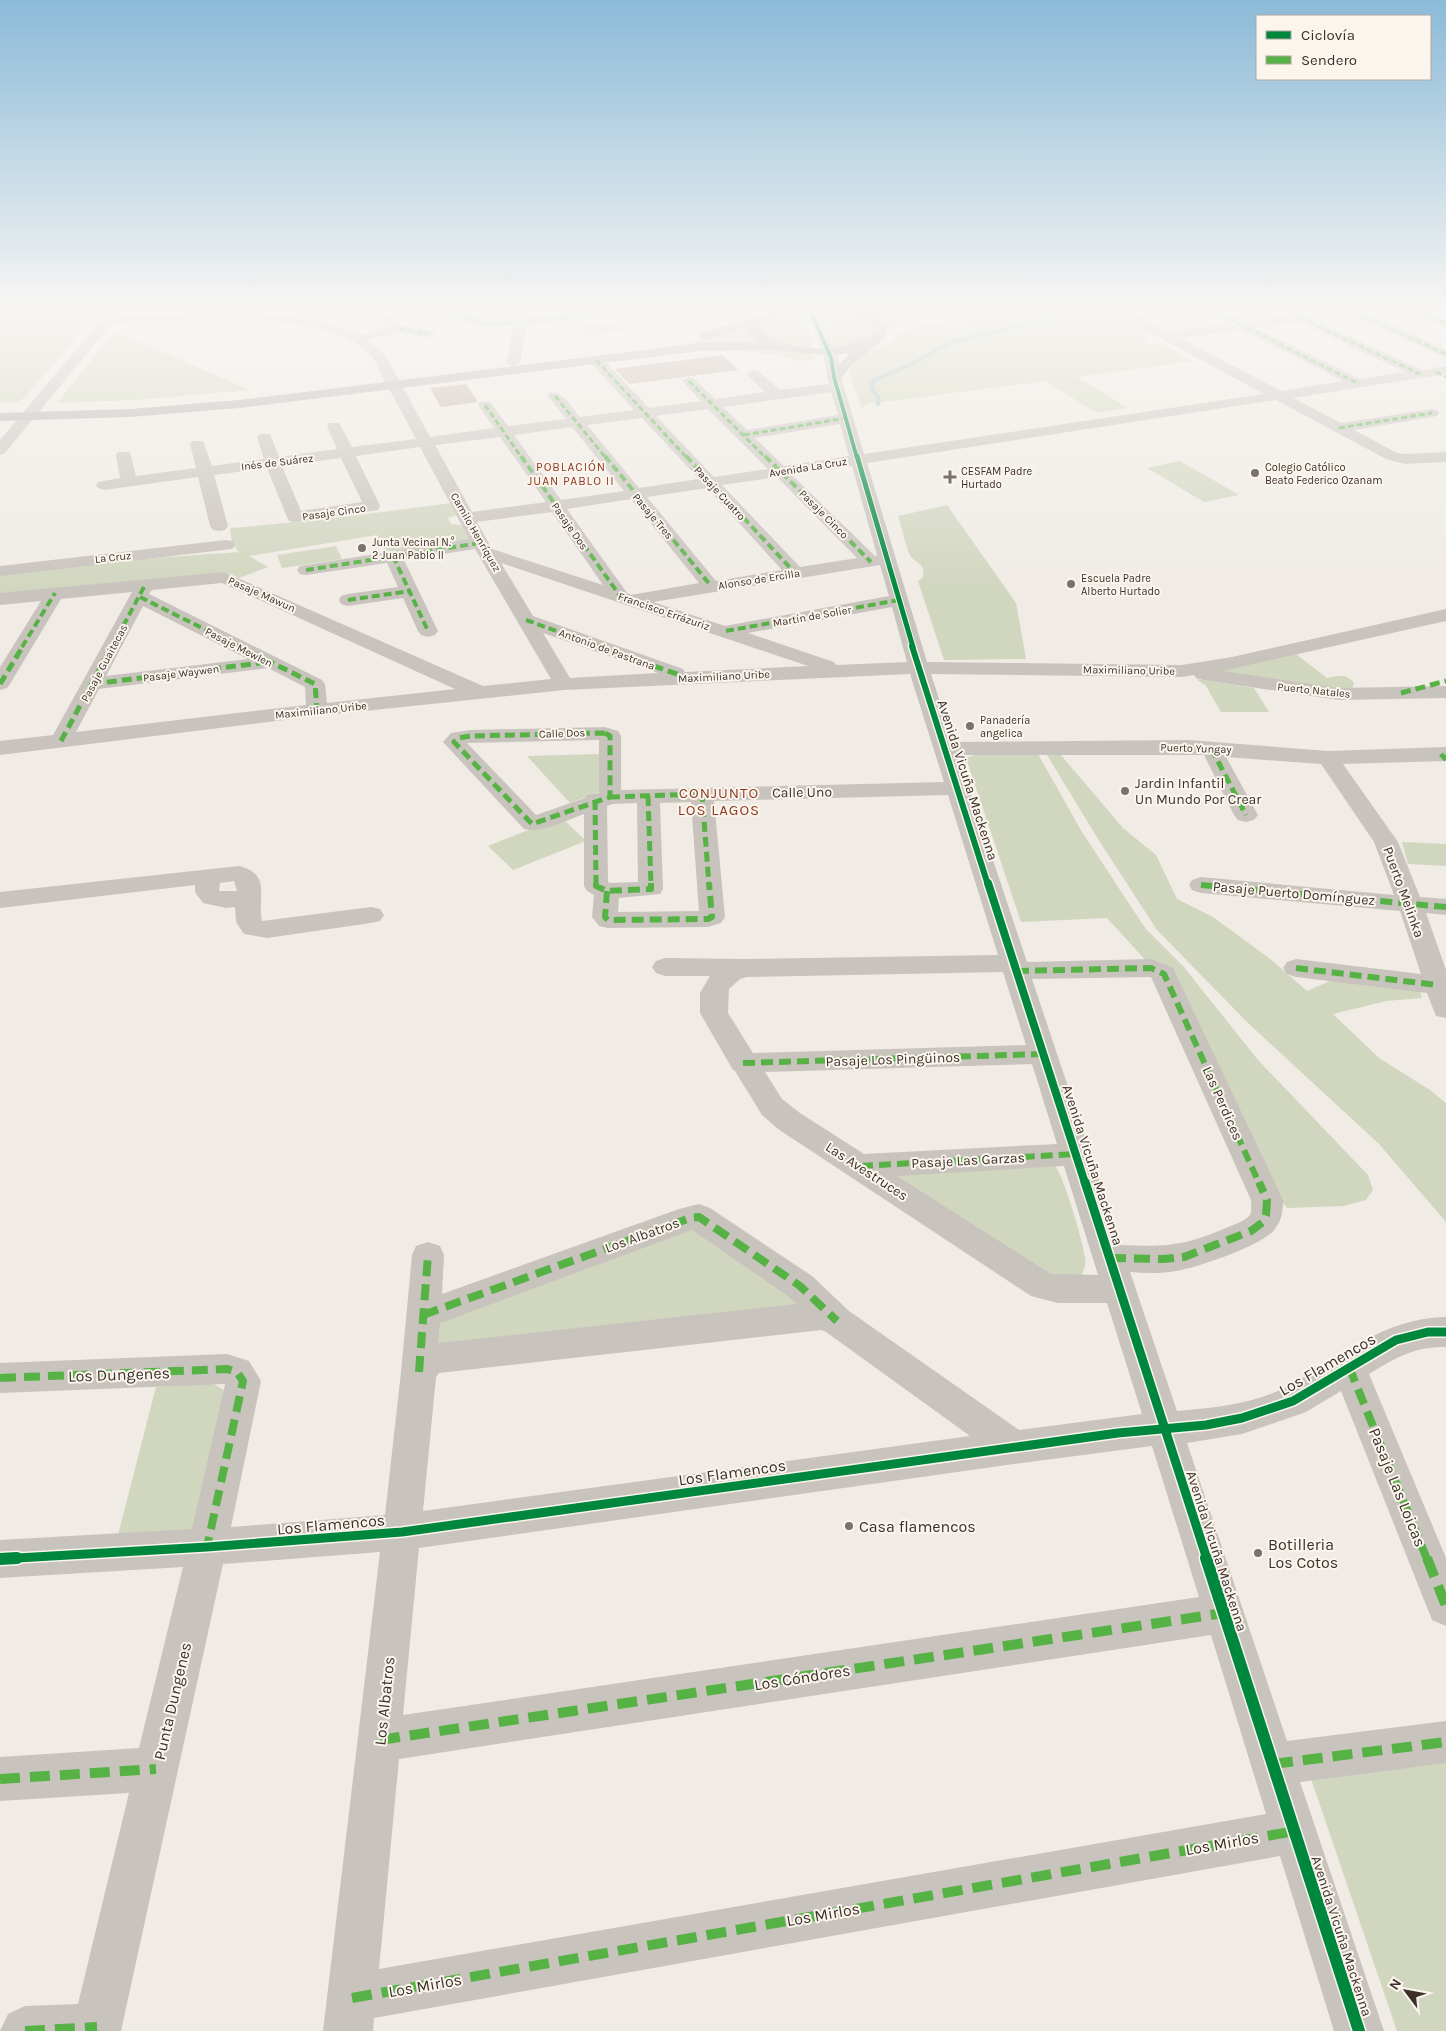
<svg xmlns="http://www.w3.org/2000/svg" width="1446" height="2031" viewBox="0 0 1446 2031" font-family="Karla,sans-serif">
  <rect width="100%" height="100%" fill="#f0ebe5"/>
  <!-- green -->
  <g fill="#d1d6bf">
    <path d="M0,307H56L90,322L25,397C17,404 11,403 0,402Z"/>
    <polygon points="1008,307 1030,307 922,320 887,331 871,317 927,316"/>
    <path d="M1074,307H1099L1147,332L1142,336L1149,345L1162,344L1193,361L1077,377L1128,408L1096,413L1046,381L868,404L862,408L849,374L850,369C854,363 861,356 867,352C877,346 895,348 897,334C921,323 945,321 971,321L969,318Z"/>
    <polygon points="820,312 850,316 874,328 875,332 869,340 834,348"/>
    <path d="M804,313L811,337L812,349C796,347 772,346 762,331L764,323L774,318Z"/>
    <polygon points="627,321 635,329 590,335 582,326"/>
    <polygon points="751,324 765,343 666,347 686,344"/>
    <polygon points="115,331 250,390 134,400 57,403"/>
    <polygon points="732,347 813,353 815,359 799,361 777,355 734,350 702,352 706,349"/>
    <polygon points="1180,461 1239,495 1204,502 1147,468"/>
    <path d="M451,503L457,515L448,518L451,524L462,525L470,541L387,555L377,535L249,556L268,567L239,578L228,573L0,595V574L125,560L239,552L232,544L230,528C304,522 378,513 451,503Z"/>
    <path d="M947,505L1016,603L1026,659L944,660L918,581L923,577C925,565 920,565 912,558C907,553 901,524 898,516Z"/>
    <polygon points="336,546 342,559 282,568 277,555"/>
    <path d="M1296,654L1327,678C1339,676 1346,673 1354,683L1352,690L1225,675L1220,669Z"/>
    <polygon points="1196,679 1254,688 1269,712 1221,712 1206,686"/>
    <polygon points="603,754 599,792 570,803 527,756"/>
    <polygon points="1038,754 1082,832 1145,928 1183,966 1258,1060 1368,1175 1373,1190 1366,1200 1343,1206 1287,1208 1271,1189 1148,963 1107,918 1021,922 966,758 975,755"/>
    <polygon points="1060,754 1123,828 1156,855 1177,899 1213,917 1269,958 1307,991 1339,977 1419,987 1422,998 1386,1001 1333,1014 1379,1058 1430,1090 1446,1103 1446,1222 1379,1144 1248,1023 1157,930 1098,839 1047,755"/>
    <polygon points="561,817 586,841 513,870 488,846"/>
    <polygon points="1402,842 1446,844 1446,866 1408,864"/>
    <path d="M1054,1165C1063,1172 1083,1242 1085,1257C1086,1262 1085,1268 1083,1272C1079,1282 1068,1281 1059,1281L888,1170Z"/>
    <polygon points="692,1227 801,1304 439,1346 432,1328 439,1320"/>
    <polygon points="212,1383 224,1390 192,1533 116,1543 156,1387"/>
    <polygon points="1446,1750 1446,2031 1397,2031 1306,1764"/>
  </g>
  <g fill="none" stroke-linecap="round" stroke-linejoin="round">
    <!-- stream -->
    <polyline stroke="#a1c2c1" stroke-width="4" points="878,404 879,399 871,387 874,380 912,364 951,342 1053,319 1056,317 1055,310"/>
  </g>
  <!-- building -->
  <g fill="#c3afa7">
    <polygon points="722,355 738,370 629,384 615,369"/>
    <polygon points="466,384 478,402 441,407 430,388"/>
  </g>
  <g fill="none" stroke-linecap="round" stroke-linejoin="round">
    <!-- minor -->
    <g fill="#c9c3be" fill-rule="evenodd">
      <path d="M112,307H124L118,315L252,313L292,316L328,323L360,335L389,327L363,307H377L403,325L433,331L435,334L428,338L399,332L368,340L385,355L430,437L494,428L478,405L480,402H490L508,426L566,419L548,396L550,393C563,390 572,408 580,417L634,410L591,363L589,360L591,357H601L649,408L701,401L682,381L689,377L694,378L715,399L765,392L746,374L753,370L758,371L780,390L829,384L822,349L803,307H815L838,358L841,377L864,454L1264,394L1108,310L1106,307H1121L1168,332L1229,324L1202,310L1200,307H1215L1245,322L1347,307H1387L1385,310L1366,313L1446,349V358L1350,315L1315,320L1422,370L1446,366V374L1293,398L1341,423L1432,409L1437,410L1439,413L1437,416L1432,417L1354,430L1397,453L1405,454L1446,452V462L1405,464L1386,459L1276,400L867,463L927,662L1182,665L1232,657L1446,609V621L1222,671L1339,688L1446,686V698L1339,700L1203,680L1196,678L1194,675L1182,677L931,674L953,742L1189,740L1328,751L1446,747V761L1343,764L1398,842L1420,897L1446,899V915L1426,913L1446,970V1018L1436,1016L1427,993L1296,977L1287,974L1283,968L1287,962L1296,959L1421,974L1400,911L1201,893L1192,890L1189,885L1192,880L1201,877L1394,895L1374,842L1321,764L1226,757L1258,815L1254,820L1246,822L1238,820L1234,815L1204,755H958L1027,962L1151,959L1173,968L1283,1200C1283,1211 1282,1220 1275,1229C1264,1245 1197,1268 1176,1271C1161,1274 1145,1273 1130,1272L1177,1411C1211,1408 1253,1404 1284,1388C1337,1360 1384,1317 1446,1317V1347C1413,1347 1397,1357 1369,1374L1446,1558V1626L1432,1620L1341,1391L1306,1412L1242,1434L1187,1443L1287,1741L1446,1721V1763L1300,1782L1384,2031H1334L1280,1856L374,2018L373,2031H323L380,1552L223,1564L121,2031H0L8,2014L25,2006L78,2004L129,1793L0,1801V1757L139,1748L183,1567L0,1578V1540L192,1529L225,1384L0,1393V1363L227,1354L249,1361L261,1381L231,1527L385,1515L401,1372L412,1255L416,1246L428,1242L440,1246L444,1255L442,1294L679,1209L699,1204L710,1208L812,1276L849,1311L1019,1430L1142,1414L1107,1303H1058L1031,1296L778,1129L762,1115L735,1071L733,1070L700,1013V993L710,976H665L656,973L652,967L656,961L665,958L744,959L998,955L948,795L714,801L725,917L721,923L708,927L608,928L599,926L592,917L594,895L587,891L584,886V814C566,820 542,834 524,829L443,742L451,733L470,730L605,727L618,731L621,736V790L944,782L910,674L564,690L317,716L0,755V741L53,735L132,592L61,599L10,684L7,688L0,690V667L41,601L0,605V593L224,572L483,686L551,679L475,549L404,560L438,631L435,635L428,637L421,635L418,631L403,598L348,606L341,604L339,600L341,596L348,594L398,587L387,563L306,575L300,574L297,570L300,566L306,565L469,539L420,447L356,456L380,506L378,510L295,522L289,521L287,517L267,468L214,475L228,526L225,530L219,531L213,530L210,526L198,477L104,490L98,488L96,485L98,482L120,478L116,455L118,452H130L136,476L196,468L190,444L193,441H203L212,466L264,459L257,437L260,434H270L279,457L337,449L327,426L329,423H339L352,447L416,439C406,420 396,401 385,382C381,374 378,365 373,358C335,306 171,321 112,323L5,453L0,455V440ZM1299,322L1405,372L1360,379L1257,328ZM1241,330L1343,381L1281,391L1180,338ZM831,392L838,415L747,430L723,407ZM708,409L768,469L714,477L656,416ZM642,418L699,479L639,488L587,425ZM840,424L849,456L784,466L755,438ZM572,427L624,491L561,500L514,435ZM500,437L546,502L472,512L435,445ZM341,458L362,502L301,511L282,466ZM852,466L877,555L875,556L792,475ZM777,477L857,558L800,567L722,485ZM707,488L782,570L716,581L647,497ZM631,499L699,583L631,595L627,593L567,509ZM552,512L603,585L492,549L477,522ZM501,563L808,666L685,672L683,669L533,616ZM880,565L889,596L725,626L653,602ZM222,583L455,689L327,703L325,684L322,680L149,594L152,590ZM143,606L248,659L106,676ZM892,607L907,662L836,665L834,662L748,633ZM543,633L658,673L570,678ZM268,668L305,687L306,705L76,732L99,689ZM599,740V793L587,795L585,798L536,815L467,743ZM691,802L699,911L618,912L619,898L660,894L663,889L660,803ZM637,803L638,882L610,883L608,882L607,806L613,804ZM1003,972L1026,1045L753,1053L728,1013L729,989L740,979L747,977ZM1151,977L1251,1200C1251,1205 1252,1211 1250,1215C1245,1221 1233,1225 1226,1228C1184,1246 1166,1247 1121,1245L1032,979ZM1032,1064L1057,1144L864,1154L800,1113L782,1099L765,1072ZM1064,1166L1098,1275L1051,1274L897,1176ZM692,1230L788,1296L797,1304L438,1343L440,1323ZM821,1330L826,1332L970,1436L423,1511L436,1377L439,1373ZM1152,1446L1199,1597L403,1715L419,1548L1014,1464ZM1211,1635L1266,1814L379,1969L399,1759Z"/>
      <polygon points="434,307 449,307 487,320 515,318 518,307 530,307 528,317 619,307 654,307 648,311 527,325 520,363 513,367 506,363 514,326 486,328 447,316"/>
      <polygon points="1400,307 1416,307 1446,319 1446,328 1402,310"/>
      <polygon points="226,540 232,541 235,545 232,549 0,576 0,566"/>
      <path d="M239,866C272,874 257,897 262,921L371,907L380,909L384,915L380,921L371,923L267,938L244,934L236,922L235,907L226,908L203,903L195,892V885L0,908V892ZM234,881L237,891H219L220,883Z"/>
    </g>
    <!-- major -->
    <path fill="#b8b1ad" fill-rule="evenodd" d="M788,307H826L892,312L951,307H987L984,310L1016,307H1054L1048,311L963,320L957,316L959,313L903,319H877L887,329L885,338L851,366L839,380L834,381L827,377L850,353C825,357 805,353 781,351C754,348 727,350 700,351L239,408L130,417L0,421V413L130,409L239,400L700,343L758,342L748,332L749,327L705,340L698,336L700,333ZM805,313C830,314 855,314 874,330V333C845,354 788,354 761,331L762,325L776,318Z"/>
    <!-- quiet-far5 -->
    <g stroke="#57b246" stroke-width="3" stroke-dasharray="6 3" stroke-linecap="butt">
      <polyline points="440,307 451,313 486,324 520,322 648,307"/>
      <polyline points="1206,307 1359,384"/>
      <polyline points="1277,307 1420,374"/>
      <polyline points="1342,307 1446,354"/>
      <polyline points="1406,307 1446,324"/>
      <polyline points="183,318 191,307"/>
      <polyline points="399,328 428,334"/>
      <polyline points="596,360 687,458"/>
      <polyline points="1436,372 1446,377"/>
      <polyline points="689,381 766,458"/>
      <polyline points="555,396 606,458"/>
      <polyline points="485,405 522,458"/>
      <polyline points="1339,428 1432,413"/>
      <polyline points="744,435 847,418"/>
    </g>
    <!-- quiet-far4 -->
    <g stroke="#57b246" stroke-width="4" stroke-dasharray="8 4" stroke-linecap="butt">
      <polyline points="521,456 620,596"/>
      <polyline points="605,456 711,586"/>
      <polyline points="686,456 795,573"/>
      <polyline points="765,456 871,562"/>
      <polyline points="393,556 428,631"/>
      <polyline points="306,570 480,543"/>
      <polyline points="140,597 240,647"/>
      <polyline points="348,600 410,591"/>
      <polyline points="526,620 601,647"/>
      <polyline points="726,631 899,600"/>
      <polyline points="22,647 55,593"/>
      <polyline points="112,647 145,585"/>
    </g>
    <!-- quiet-far3 -->
    <g stroke="#57b246" stroke-width="5" stroke-dasharray="10 5" stroke-linecap="butt">
      <polyline points="238,646 315,684 317,710"/>
      <polyline points="597,646 688,678"/>
      <polyline points="0,684 23,646"/>
      <polyline points="92,684 268,662"/>
      <polyline points="1401,693 1446,681"/>
      <polygon points="605,733 610,736 610,797 532,824 454,742 459,738 470,736"/>
      <polyline points="61,741 112,646"/>
      <polyline points="1211,748 1246,815"/>
      <polyline points="1441,754 1446,760"/>
      <polyline points="648,796 651,885"/>
      <polyline points="610,797 702,794 709,885"/>
      <polyline points="595,800 596,885"/>
    </g>
    <!-- quiet-far2 -->
    <g stroke="#57b246" stroke-width="6" stroke-dasharray="12 6" stroke-linecap="butt">
      <polyline points="596,883 596,886 607,891 651,889 651,883"/>
      <polyline points="1201,885 1446,907"/>
      <polyline points="607,891 605,917 608,920 708,919 712,917 709,883"/>
      <polyline points="1296,968 1437,985"/>
      <polyline points="1017,971 1151,968 1164,974 1259,1183"/>
      <polyline points="743,1063 1044,1054"/>
      <polyline points="861,1166 1076,1154"/>
    </g>
    <!-- quiet-far1 -->
    <g stroke="#57b246" stroke-width="8" stroke-dasharray="16 8" stroke-linecap="butt">
      <polyline points="1110,1258 1163,1259 1184,1257 1251,1231 1263,1222 1266,1215 1267,1200 1259,1182"/>
      <polyline points="423,1315 690,1218 699,1217 800,1286 837,1321"/>
      <polyline points="1349,1367 1427,1559"/>
      <polyline points="419,1372 428,1255"/>
      <polyline points="0,1378 227,1369 237,1372 243,1381 207,1547"/>
    </g>
    <!-- quiet -->
    <g stroke="#57b246" stroke-width="10" stroke-dasharray="20 10" stroke-linecap="butt">
      <polyline points="1427,1558 1446,1606"/>
      <polyline points="380,1740 1224,1613"/>
      <polyline points="1273,1764 1446,1742"/>
      <polyline points="0,1779 156,1769"/>
      <polyline points="352,1998 1295,1831"/>
      <polyline points="25,2031 97,2027"/>
    </g>
    <defs>
      <polyline id="cycleway-far5" points="809,307 831,358 834,377 857,458"/>
      <polyline id="cycleway-far4" points="857,456 913,647"/>
      <polyline id="cycleway-far3" points="912,646 988,885"/>
      <polyline id="cycleway-far2" points="988,883 1085,1183"/>
      <g id="cycleway-far1">
        <polyline points="1085,1182 1207,1559"/>
        <polyline points="0,1559 207,1547 402,1532 1118,1433 1206,1425 1242,1418 1293,1401 1396,1340 1428,1332 1446,1332"/>
      </g>
      <g id="cycleway">
        <polyline points="1206,1558 1359,2031"/>
        <polyline points="0,1559 17,1558"/>
      </g>
    </defs>
    <!-- cycleway-far5 casing -->
    <use href="#cycleway-far5" stroke="#fbf5ee" stroke-width="5.5"/>
    <!-- cycleway-far4 casing -->
    <use href="#cycleway-far4" stroke="#fbf5ee" stroke-width="7"/>
    <!-- cycleway-far3 casing -->
    <use href="#cycleway-far3" stroke="#fbf5ee" stroke-width="9"/>
    <!-- cycleway-far2 casing -->
    <use href="#cycleway-far2" stroke="#fbf5ee" stroke-width="11"/>
    <!-- cycleway-far1 casing -->
    <use href="#cycleway-far1" stroke="#fbf5ee" stroke-width="12"/>
    <!-- cycleway casing -->
    <use href="#cycleway" stroke="#fbf5ee" stroke-width="15"/>
    <!-- cycleway-far5 -->
    <use href="#cycleway-far5" stroke="#00873e" stroke-width="4"/>
    <!-- cycleway-far4 -->
    <use href="#cycleway-far4" stroke="#00873e" stroke-width="5"/>
    <!-- cycleway-far3 -->
    <use href="#cycleway-far3" stroke="#00873e" stroke-width="6"/>
    <!-- cycleway-far2 -->
    <use href="#cycleway-far2" stroke="#00873e" stroke-width="8"/>
    <!-- cycleway-far1 -->
    <use href="#cycleway-far1" stroke="#00873e" stroke-width="9"/>
    <!-- cycleway -->
    <use href="#cycleway" stroke="#00873e" stroke-width="12"/>
  </g>
  <!-- sky -->
  <linearGradient id="sky" x2="0" y2="1"><stop stop-color="#8bbad8"/><stop offset="0.52" stop-color="#f8f6f3"/><stop offset="1" stop-color="#f8f6f3" stop-opacity="0"/></linearGradient>
  <rect width="1446" height="591" fill="url(#sky)"/>
  <!-- markers -->
  <g fill="#7a716c" stroke="#fbf5ee" stroke-width="2">
    <circle cx="1255" cy="473" r="5"/>
    <path d="M947.5 469.5h5v5h5v5h-5v5h-5v-5h-5v-5h5z"/>
    <circle cx="362" cy="548" r="5"/>
    <circle cx="1071" cy="584" r="5"/>
    <circle cx="970" cy="726" r="5"/>
    <circle cx="1125" cy="791" r="5"/>
    <circle cx="849" cy="1526" r="5"/>
    <circle cx="1258" cy="1553" r="5"/>
  </g>
  <g text-anchor="middle" stroke-width="4" stroke-linejoin="round" paint-order="stroke">
    <!-- far-street labels -->
    <g font-size="11" fill="#3b302b" stroke="#fbf5ee">
      <text transform="translate(277 462) rotate(-7)" y="4">Inés de Suárez</text>
      <text transform="translate(808 467) rotate(-9)" y="4">Avenida La Cruz</text>
      <text transform="translate(720 493) rotate(47)" y="4">Pasaje Cuatro</text>
      <text transform="translate(334 512) rotate(-8)" y="4">Pasaje Cinco</text>
      <text transform="translate(824 514) rotate(45)" y="4">Pasaje Cinco</text>
      <text transform="translate(653 516) rotate(50)" y="4">Pasaje Tres</text>
      <text transform="translate(570 526) rotate(55)" y="4">Pasaje Dos</text>
      <text transform="translate(476 532) rotate(60)" y="4">Camilo Henríquez</text>
      <text transform="translate(113 557) rotate(-6)" y="4">La Cruz</text>
      <text transform="translate(759 579) rotate(-9)" y="4">Alonso de Ercilla</text>
      <text transform="translate(262 594) rotate(24)" y="4">Pasaje Mawun</text>
      <text transform="translate(664 611) rotate(19)" y="4">Francisco Errázuriz</text>
      <text transform="translate(812 616) rotate(-10)" y="4">Martín de Solier</text>
      <text transform="translate(239 647) rotate(27)" y="4">Pasaje Mewlen</text>
      <text transform="translate(607 649) rotate(20)" y="4">Antonio de Pastrana</text>
      <text transform="translate(104 663) rotate(-62)" y="4">Pasaje Guaitecas</text>
      <text transform="translate(1129 670) rotate(1)" y="4">Maximiliano Uribe</text>
      <text transform="translate(181 673) rotate(-7)" y="4">Pasaje Waywen</text>
      <text transform="translate(724 676) rotate(-3)" y="4">Maximiliano Uribe</text>
      <text transform="translate(1314 690) rotate(6)" y="4">Puerto Natales</text>
      <text transform="translate(321 710) rotate(-6)" y="4">Maximiliano Uribe</text>
      <text transform="translate(562 733) rotate(-2)" y="4">Calle Dos</text>
      <text transform="translate(1196 748) rotate(2)" y="4">Puerto Yungay</text>
    </g>
    <!-- far-poi labels -->
    <g font-size="11" fill="#3b302b" stroke="#fbf5ee" text-anchor="start">
      <text x="1265" y="471">Colegio Católico<tspan x="1265" dy="13">Beato Federico Ozanam</tspan></text>
      <text x="961" y="475">CESFAM Padre<tspan x="961" dy="13">Hurtado</tspan></text>
      <text x="372" y="546">Junta Vecinal N.°<tspan x="372" dy="13">2 Juan Pablo II</tspan></text>
      <text x="1081" y="582">Escuela Padre<tspan x="1081" dy="13">Alberto Hurtado</tspan></text>
      <text x="980" y="724">Panadería<tspan x="980" dy="13">angelica</tspan></text>
    </g>
    <!-- far-neighbourhood labels -->
    <g font-size="12" letter-spacing="1" fill="#8c3b22" stroke="#fbf5ee">
      <text x="571" y="471">POBLACIÓN<tspan x="571" dy="14">JUAN PABLO II</tspan></text>
    </g>
    <!-- street labels -->
    <g font-size="14" fill="#3b302b" stroke="#fbf5ee">
      <text transform="translate(968 780) rotate(72)" y="5">Avenida Vicuña Mackenna</text>
      <text transform="translate(802 792) rotate(-1)" y="5">Calle Uno</text>
      <text transform="translate(1404 892) rotate(70)" y="5">Puerto Melinka</text>
      <text transform="translate(1294 893) rotate(5)" y="5">Pasaje Puerto Domínguez</text>
      <text transform="translate(893 1059) rotate(-2)" y="5">Pasaje Los Pingüinos</text>
      <text transform="translate(1223 1103) rotate(66)" y="5">Las Perdices</text>
      <text transform="translate(968 1160) rotate(-3)" y="5">Pasaje Las Garzas</text>
      <text transform="translate(1093 1165) rotate(72)" y="5">Avenida Vicuña Mackenna</text>
      <text transform="translate(867 1171) rotate(33)" y="5">Las Avestruces</text>
      <text transform="translate(642 1235) rotate(-20)" y="5">Los Albatros</text>
      <text transform="translate(1217 1551) rotate(72)" y="5">Avenida Vicuña Mackenna</text>
      <text transform="translate(1342 1936) rotate(72)" y="5">Avenida Vicuña Mackenna</text>
    </g>
    <!-- poi labels -->
    <g font-size="14" fill="#3b302b" stroke="#fbf5ee" text-anchor="start">
      <text x="1135" y="788">Jardin Infantil<tspan x="1135" dy="16">Un Mundo Por Crear</tspan></text>
    </g>
    <!-- neighbourhood labels -->
    <g font-size="15" letter-spacing="1" fill="#8c3b22" stroke="#fbf5ee">
      <text x="719" y="798">CONJUNTO<tspan x="719" dy="17">LOS LAGOS</tspan></text>
    </g>
    <!-- near-street labels -->
    <g font-size="16" fill="#3b302b" stroke="#fbf5ee">
      <text transform="translate(1327 1364) rotate(-30)" y="6">Los Flamencos</text>
      <text transform="translate(119 1374) rotate(-2)" y="6">Los Dungenes</text>
      <text transform="translate(732 1472) rotate(-8)" y="6">Los Flamencos</text>
      <text transform="translate(1398 1487) rotate(68)" y="6">Pasaje Las Loicas</text>
      <text transform="translate(331 1524) rotate(-5)" y="6">Los Flamencos</text>
      <text transform="translate(802 1677) rotate(-9)" y="6">Los Cóndores</text>
      <text transform="translate(172 1701) rotate(-77)" y="6">Punta Dungenes</text>
      <text transform="translate(384 1701) rotate(-84)" y="6">Los Albatros</text>
      <text transform="translate(1222 1843) rotate(-10)" y="6">Los Mirlos</text>
      <text transform="translate(823 1914) rotate(-10)" y="6">Los Mirlos</text>
      <text transform="translate(425 1985) rotate(-10)" y="6">Los Mirlos</text>
    </g>
    <!-- near-poi labels -->
    <g font-size="16" fill="#3b302b" stroke="#fbf5ee" text-anchor="start">
      <text x="859" y="1532">Casa flamencos</text>
      <text x="1268" y="1550">Botilleria<tspan x="1268" dy="18">Los Cotos</tspan></text>
    </g>
  </g>
  <!-- legend -->
  <rect x="1256" y="15" width="175" height="65" fill="#fbf5ee" stroke="#aea6a0"/>
  <rect x="1266" y="31" width="25" height="8" fill="#00873e" stroke="#aea6a0"/>
  <text x="1301" y="40" font-size="15" fill="#3b302b">Ciclovía</text>
  <rect x="1266" y="56" width="25" height="8" fill="#57b246" stroke="#aea6a0"/>
  <text x="1301" y="65" font-size="15" fill="#3b302b">Sendero</text>
  <!-- north arrow -->
  <g transform="translate(1406 1991) rotate(302)" stroke="#fbf5ee" stroke-width="4" paint-order="stroke">
  <path d="M0-4L9 19L0 12L-9 19Z" fill="#3b302b"/>
  <text y="-8" font-size="14" font-weight="bold" text-anchor="middle" fill="#3b302b">N</text>
  </g>
</svg>
